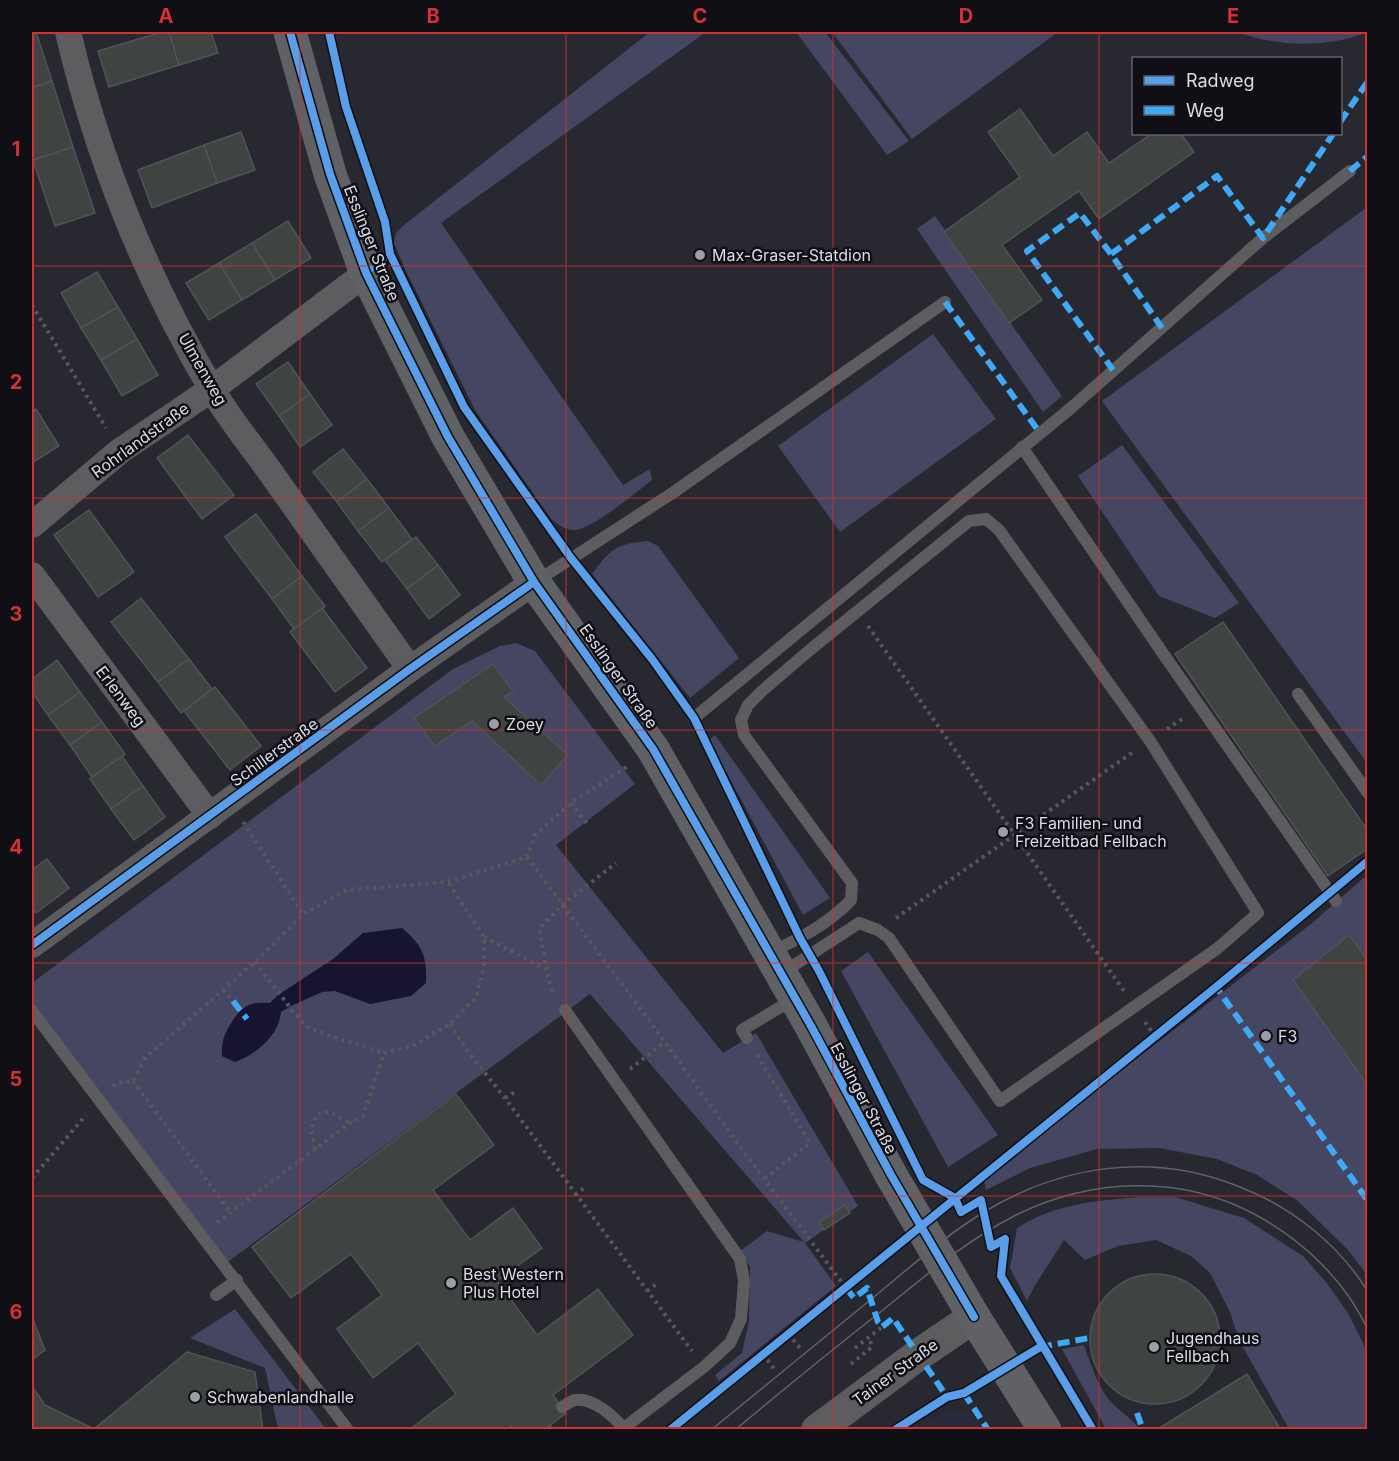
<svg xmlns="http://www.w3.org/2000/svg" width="1399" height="1461" viewBox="0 0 1399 1461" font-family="Inter,sans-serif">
  <rect width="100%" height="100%" fill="#282830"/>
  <!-- built -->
  <polygon fill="#2a2a3d" points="959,1409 971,1414 981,1429 912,1429 929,1419"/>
  <!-- green -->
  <g fill="#454662">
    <path d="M650,32H706L441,223L623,485L650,469L652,480C636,492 591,531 573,530C564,529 559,525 552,520L475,410L405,269L394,243L396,233L404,225Z"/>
    <polygon points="796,32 825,32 909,141 887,155"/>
    <polygon points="832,32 1058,32 912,139"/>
    <path d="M1237,32H1368C1327,48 1278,47 1237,32Z"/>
    <polygon points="1366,208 1368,210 1367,763 1102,401"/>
    <polygon points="935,216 1062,396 1043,412 917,229"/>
    <polygon points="933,334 996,419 840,532 778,446"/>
    <polygon points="1122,445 1239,603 1215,618 1159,596 1078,476"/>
    <path d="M648,541L658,546L739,658L690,698L592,574C611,548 616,544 648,541Z"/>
    <polygon points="516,643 535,651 635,784 556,845 723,1053 756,1033 858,1206 805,1243 836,1286 719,1381 715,1375 742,1353 749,1320 750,1267 740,1251 767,1231 804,1242 590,994 225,1264 32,1011 32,983 453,669 500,646"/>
    <polygon points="715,735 830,898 803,915 709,740"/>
    <polygon points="1367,875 1367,1275 1348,1250 1298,1201 1257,1175 1217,1159 1159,1148 1097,1149 1030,1168 986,1190 983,1177 1311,924"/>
    <polygon points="868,952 998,1135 948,1167 841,971"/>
    <path d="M1142,1197H1175L1244,1218L1303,1256L1326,1282L1348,1313L1363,1343L1368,1356L1367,1429H1289L1239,1340L1230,1312L1210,1273L1191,1256L1156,1240L1118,1246L1085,1260L1064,1240L1034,1287L1027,1301L1010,1268L1017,1228C1054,1204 1099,1200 1142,1197Z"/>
    <polygon points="235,1309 326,1429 278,1429 265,1368 190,1338"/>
    <path d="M1084,1345C1090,1363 1099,1389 1111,1402C1121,1413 1132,1418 1139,1429H1106L1062,1349Z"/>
  </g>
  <!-- water -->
  <path fill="#171432" d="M402,928C423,946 427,956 426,983L411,996L370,1004L335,991L322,992L291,1006L281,1012C279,1036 256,1054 235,1062L222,1056C221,1040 225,1033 233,1020C244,1004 251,1002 270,1003L278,995L333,959L363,933Z"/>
  <!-- building -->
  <g fill="#3f4443" stroke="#515355" stroke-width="1.5">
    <polygon points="32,32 36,32 52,81 32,88"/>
    <polygon points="162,32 169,32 179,65 109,87 98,51"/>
    <polygon points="169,32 211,32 218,53 179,65"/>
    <polygon points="52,81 73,147 33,160 32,154 32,88"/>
    <polygon points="1020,109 1053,156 1087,132 1109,163 1151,134 1181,134 1194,152 1099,219 1079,191 1002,245 1042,300 1009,323 944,232 1020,177 988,132"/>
    <polygon points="241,132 255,170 217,183 204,145"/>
    <polygon points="204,145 217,183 152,208 138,170"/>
    <polygon points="73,147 95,213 55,226 33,160"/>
    <polygon points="288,221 311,258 275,280 252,243"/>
    <polygon points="252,243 275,280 242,300 219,263"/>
    <polygon points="219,263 242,300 209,320 186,283"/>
    <polygon points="97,272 118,307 81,328 61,293"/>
    <polygon points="118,307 137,339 101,360 81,328"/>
    <polygon points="137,339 158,375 122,396 101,360"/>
    <polygon points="288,362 310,394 279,416 256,384"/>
    <polygon points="310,394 332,425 300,447 279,416"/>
    <polygon points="36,409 59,446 32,463 32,411"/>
    <polygon points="188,435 234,495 202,519 157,458"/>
    <polygon points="343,449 367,479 337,502 313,472"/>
    <polygon points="367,479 389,508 358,531 337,502"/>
    <polygon points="389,508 412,539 382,562 358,531"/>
    <polygon points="89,510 134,572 98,597 54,535"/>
    <polygon points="256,514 302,576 272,599 225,537"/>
    <polygon points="416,537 438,565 407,589 385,560"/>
    <polygon points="438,565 460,595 429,619 407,589"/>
    <polygon points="302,576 325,606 294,629 272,599"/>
    <polygon points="141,598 189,659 158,682 111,622"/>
    <polygon points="322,608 367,668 335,692 290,632"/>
    <polygon points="1223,622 1368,831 1368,848 1328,876 1175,654"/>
    <polygon points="189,659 212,689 181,713 158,682"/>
    <polygon points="57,660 80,692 48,715 32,692 32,679"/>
    <polygon points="493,664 513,691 504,697 568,755 541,785 472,721 435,746 414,718"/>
    <polygon points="215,687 261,746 230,770 184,711"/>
    <polygon points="80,692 102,722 70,745 48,715"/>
    <polygon points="102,722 125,754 92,777 70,745"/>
    <polygon points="122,756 143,786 111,809 90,779"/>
    <polygon points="143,786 165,817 134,840 111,809"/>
    <polygon points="47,859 69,888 36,913 32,907 32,870"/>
    <polygon points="1349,935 1368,961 1368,1086 1293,980"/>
    <polygon points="456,1094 494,1145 433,1190 470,1240 513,1208 542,1248 497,1281 537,1335 598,1289 633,1335 553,1395 566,1413 544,1430 514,1430 511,1426 507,1430 409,1430 456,1394 418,1343 373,1378 337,1329 382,1295 351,1254 291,1298 252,1247"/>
    <polygon points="845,1205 850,1213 824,1230 819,1222"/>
    <circle cx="1155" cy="1339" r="65"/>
    <polygon points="32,1317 45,1350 32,1360"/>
    <polygon points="187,1352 255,1372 263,1430 32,1430 32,1389 33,1388 45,1405 94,1429"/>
    <polygon points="1247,1374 1281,1430 1156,1430"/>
  </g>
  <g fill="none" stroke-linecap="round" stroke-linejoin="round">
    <!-- path -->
    <g stroke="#57585b" stroke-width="4" stroke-dasharray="3 4.5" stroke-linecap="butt">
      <polyline points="32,305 106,428"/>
      <polyline points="583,573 652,659 682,703"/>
      <polyline points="868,626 1124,991"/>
      <polyline points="1167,729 1185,717"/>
      <polyline points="702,735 791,920"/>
      <polyline points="571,803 589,826"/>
      <polyline points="243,822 303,914"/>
      <polyline points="527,857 665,1042 738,1144 846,1288"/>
      <polyline points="896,918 1133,752"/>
      <polyline points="484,937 547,970 552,992 554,995"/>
      <polyline points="255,962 292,1010 307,1027 330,1036 384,1053"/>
      <polyline points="547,970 539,929 563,904 616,863"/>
      <polyline points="819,971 826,986"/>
      <polyline points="1216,987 1315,906"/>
      <polyline points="223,990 233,1001"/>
      <polyline points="1145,1022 1155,1036"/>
      <polyline points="450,1024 472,1057 505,1098 692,1351"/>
      <polyline points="757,1055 810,1143 764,1179"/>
      <polyline points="630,1069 665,1042"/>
      <polyline points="133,1081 231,1213"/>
      <polyline points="113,1086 116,1083 133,1081 145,1058 255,962 303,914 347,890 448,882 527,857 536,834 571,803 628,766"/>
      <polyline points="505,1098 515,1092"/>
      <polyline points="315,1149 311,1129 317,1114 329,1112 350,1123"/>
      <polyline points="32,1178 86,1115"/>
      <polyline points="575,1195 584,1188"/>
      <polyline points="217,1223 350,1123 363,1116 384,1053 412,1046 450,1024 476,998 484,966 484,937 448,882"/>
      <polyline points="647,1291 657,1284"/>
      <polyline points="788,1334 801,1349"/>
      <polyline points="855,1348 882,1327"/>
      <polyline points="763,1354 775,1370"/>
      <polyline points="851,1364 872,1347 869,1337"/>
      <polyline points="549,1426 551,1430"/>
    </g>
    <!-- service -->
    <g stroke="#5d5d60" stroke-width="12">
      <polyline points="1022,447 1164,655 1336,901"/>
      <polyline points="535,582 674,492 945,302"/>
      <polyline points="1298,694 1368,793"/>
      <polyline points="694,718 1071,408 1263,238 1350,171"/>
      <path d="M771,952C801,938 828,924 851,900L852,883L744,735L741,720L748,705L762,691L811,649L969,521L986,519L999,530L1150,741L1258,913L1218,948L1000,1101L889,938L878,930L859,923L782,973"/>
      <polyline points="565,1010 740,1259 744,1281 741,1319 730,1343 704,1367 621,1430"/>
      <polyline points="32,1011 348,1430"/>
      <polyline points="747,1038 742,1030 794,999"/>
      <polyline points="216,1295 237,1280"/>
      <path d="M562,1407C565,1405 571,1401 575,1400C592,1397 614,1416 623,1428"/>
    </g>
    <!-- minor -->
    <g stroke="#5d5d60" stroke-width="26">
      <path d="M68,32C97,156 146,278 211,388C230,420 255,450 276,480C321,543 365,606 410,669"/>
      <polyline points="32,525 120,451 212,389 366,273"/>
      <polyline points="32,575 210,816"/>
      <polyline points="32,945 410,669 534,582"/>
    </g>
    <!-- tertiary -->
    <polyline stroke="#5d5d60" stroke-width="32" points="817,1430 918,1355 974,1317"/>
    <!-- secondary -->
    <polyline stroke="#606165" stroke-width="33" points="290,32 330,174 366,273 448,437 534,582 653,749 811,1026 891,1175 974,1317 1045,1430"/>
    <!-- tram -->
    <g stroke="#626266" stroke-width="1.5">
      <path d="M711,1430C764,1387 817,1344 869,1301C907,1270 943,1237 984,1212C1063,1164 1154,1152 1240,1187C1291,1207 1339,1244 1368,1292"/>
      <path d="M735,1430C784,1389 833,1349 883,1310C925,1276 967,1240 1016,1215C1091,1178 1181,1174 1256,1215C1303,1241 1345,1280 1368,1330"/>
    </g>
    <!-- quiet -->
    <g stroke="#3fa9f5" stroke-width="6" stroke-dasharray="12 6" stroke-linecap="butt">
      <polyline points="1340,122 1368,81"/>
      <polyline points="1350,171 1368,156"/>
      <polyline points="1111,254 1080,213 1027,251 1113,370"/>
      <polyline points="366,273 390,254"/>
      <polyline points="945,302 1040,433"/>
      <polyline points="1162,328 1111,254 1217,176 1263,238 1333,134"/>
      <polyline points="1213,990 1216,987 1368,1201"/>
      <polyline points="233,1001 247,1019"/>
      <polyline points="846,1288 854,1298 867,1288 878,1322 882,1327 893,1318 947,1397"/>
      <polyline points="1040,1347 1089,1338"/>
      <polyline points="964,1393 988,1430"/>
      <polyline points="1137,1413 1143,1430"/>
    </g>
    <defs>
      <g id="cycleway">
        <polyline points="290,32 330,174 366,273 448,437 534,582 653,749 811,1026 891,1175 974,1317"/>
        <polyline points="329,32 346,107 385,222 390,254 464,407 571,558 652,659 694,718 800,938 819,971 923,1180 955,1198 961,1212 981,1200 991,1247 1005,1239 1001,1276 1093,1430"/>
        <polyline points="32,945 410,669 534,582"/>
        <polyline points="670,1430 1216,987 1368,861"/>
        <polyline points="895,1430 947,1397 964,1393 1042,1346"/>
      </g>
    </defs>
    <!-- cycleway casing -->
    <use href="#cycleway" stroke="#0f0f15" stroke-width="11"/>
    <!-- cycleway -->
    <use href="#cycleway" stroke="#5a9eea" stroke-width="8"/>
  </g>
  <!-- grid -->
  <path fill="none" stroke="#d63132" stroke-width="1.5" stroke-opacity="0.55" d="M300,32V1430M566,32V1430M833,32V1430M1099,32V1430M32,266H1368M32,498H1368M32,730H1368M32,963H1368M32,1196H1368"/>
  <!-- markers -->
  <g fill="#9d9da6" stroke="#0f0f15" stroke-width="2">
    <circle cx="700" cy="255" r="6"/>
    <circle cx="494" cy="724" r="6"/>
    <circle cx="1003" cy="832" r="6"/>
    <circle cx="1266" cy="1036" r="6"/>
    <circle cx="451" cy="1283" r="6"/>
    <circle cx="1154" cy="1347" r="6"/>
    <circle cx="195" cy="1397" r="6"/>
  </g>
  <g text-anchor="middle" stroke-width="5" stroke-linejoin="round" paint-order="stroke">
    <!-- street labels -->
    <g font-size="16" fill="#dcdce6" stroke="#0f0f15">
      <text transform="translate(372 243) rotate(68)" y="6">Esslinger Straße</text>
      <text transform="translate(203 369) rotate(60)" y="6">Ulmenweg</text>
      <text transform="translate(140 440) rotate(-36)" y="6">Rohrlandstraße</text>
      <text transform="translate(619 676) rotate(55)" y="6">Esslinger Straße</text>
      <text transform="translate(121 696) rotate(53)" y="6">Erlenweg</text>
      <text transform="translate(274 752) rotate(-36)" y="6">Schillerstraße</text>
      <text transform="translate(864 1098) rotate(62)" y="6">Esslinger Straße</text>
      <text transform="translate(895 1372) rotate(-36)" y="6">Tainer Straße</text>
    </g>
    <!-- poi labels -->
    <g font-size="16" fill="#dcdce6" stroke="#0f0f15" text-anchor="start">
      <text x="712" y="261">Max-Graser-Statdion</text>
      <text x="506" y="730">Zoey</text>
      <text x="1015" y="829">F3 Familien- und<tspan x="1015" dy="18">Freizeitbad Fellbach</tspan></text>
      <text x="1278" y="1042">F3</text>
      <text x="463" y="1280">Best Western<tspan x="463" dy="18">Plus Hotel</tspan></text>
      <text x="1166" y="1344">Jugendhaus<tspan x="1166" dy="18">Fellbach</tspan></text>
      <text x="207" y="1403">Schwabenlandhalle</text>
    </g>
  </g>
  <!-- border -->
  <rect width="1399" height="1461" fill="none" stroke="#0f0f15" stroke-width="66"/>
  <!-- legend -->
  <rect x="1132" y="57" width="210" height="78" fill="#0f0f15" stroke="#616169" stroke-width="1.5"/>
  <rect x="1144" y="76" width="30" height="9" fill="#5a9eea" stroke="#616169" stroke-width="1.5"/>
  <text x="1186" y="87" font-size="18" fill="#dcdce6">Radweg</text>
  <rect x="1144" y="106" width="30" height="9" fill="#3fa9f5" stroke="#616169" stroke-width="1.5"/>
  <text x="1186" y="117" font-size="18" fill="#dcdce6">Weg</text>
  <rect x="33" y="33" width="1333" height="1395" fill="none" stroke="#d63132" stroke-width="2"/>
  <g font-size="20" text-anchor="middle" font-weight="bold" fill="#d63132">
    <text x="166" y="23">A</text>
    <text x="433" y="23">B</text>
    <text x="700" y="23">C</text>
    <text x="966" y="23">D</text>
    <text x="1233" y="23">E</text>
    <text x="16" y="156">1</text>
    <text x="16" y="389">2</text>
    <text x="16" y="621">3</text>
    <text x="16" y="854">4</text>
    <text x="16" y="1086">5</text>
    <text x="16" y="1319">6</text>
  </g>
</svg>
